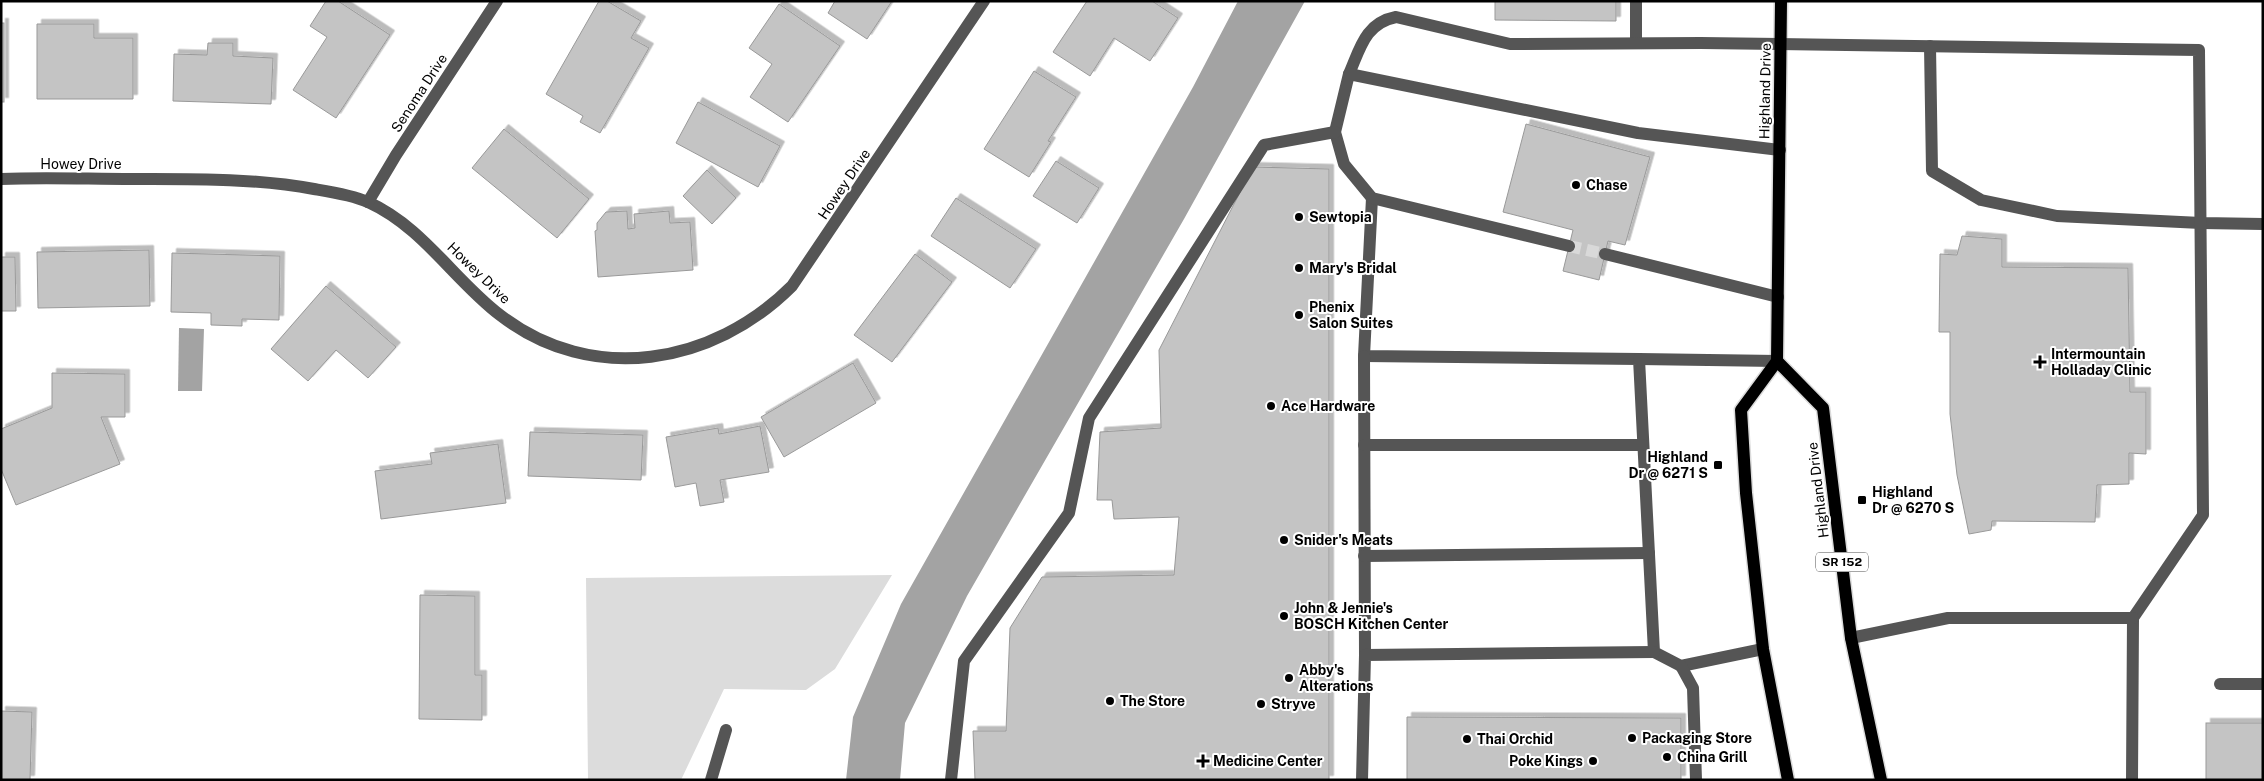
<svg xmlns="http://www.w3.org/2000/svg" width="2264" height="781" viewBox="0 0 2264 781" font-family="'Public Sans',sans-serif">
  <defs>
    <filter id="shadow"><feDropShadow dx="4.5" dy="-4.5" stdDeviation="0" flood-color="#0004"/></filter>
  </defs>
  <rect width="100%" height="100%" fill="#fff"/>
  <!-- green -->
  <polygon fill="#dcdcdc" points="892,575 835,669 806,690 724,689 681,780 588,780 586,578"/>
  <!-- water -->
  <g fill="#a3a3a3">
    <polygon points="1238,1 1305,1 1184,219 967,596 905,723 900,780 846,780 853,717 901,604 1193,87"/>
    <polygon points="179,328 204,329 202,391 178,391"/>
  </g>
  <!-- building -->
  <g fill="#c4c4c4" stroke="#999" filter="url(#shadow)">
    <polygon points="326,1 338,1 390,35 336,118 293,90 327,37 310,26"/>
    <polygon points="599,1 607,1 641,21 631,38 649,48 600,133 580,122 583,116 546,94"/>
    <polygon points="835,1 892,1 867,39 828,13"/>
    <polygon points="1087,1 1152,1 1178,18 1150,61 1114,38 1090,76 1053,52"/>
    <polygon points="1495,1 1616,1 1616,21 1495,20"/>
    <polygon points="779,4 840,46 788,122 750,97 772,64 749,48"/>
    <rect x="1" y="23" width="3" height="79"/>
    <polygon points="37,24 94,24 94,38 133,38 133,99 37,99"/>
    <polygon points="208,43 233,43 233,56 273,58 271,104 173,101 174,54 207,55"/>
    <polygon points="1034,71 1076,97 1048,141 1051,142 1029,177 984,149"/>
    <polygon points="698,102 780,146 758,187 676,143"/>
    <polygon points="1526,124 1650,157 1625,245 1608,241 1599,280 1563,271 1573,230 1503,212"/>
    <polygon points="504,129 589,199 557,238 472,168"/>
    <polygon points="1056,161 1099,188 1077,223 1033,196"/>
    <polygon points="1253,167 1329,169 1329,780 975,780 973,731 1006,731 1010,628 1042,577 1174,575 1179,517 1114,519 1112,500 1097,500 1100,432 1161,428 1159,350"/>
    <polygon points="707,170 736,198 712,224 683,196"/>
    <polygon points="956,198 1036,249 1010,288 931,236"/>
    <polygon points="627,211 628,229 635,228 634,214 669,211 670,223 690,222 693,270 598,277 595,231 597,230 597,223 606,212"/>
    <polygon points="1962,236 2002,239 2002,267 2128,268 2130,392 2146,392 2146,454 2129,453 2129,484 2097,485 2095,522 1992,521 1991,530 1969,534 1957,475 1950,414 1950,332 1939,332 1940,254 1957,255"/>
    <polygon points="149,250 150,306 38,308 37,252"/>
    <polygon points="172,253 280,256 279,320 242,319 242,326 211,325 211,313 171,312"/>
    <polygon points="915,254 952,282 892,362 854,335"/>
    <polygon points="1,257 15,257 16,311 1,311"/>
    <polygon points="326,286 396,347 368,378 336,350 308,381 271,349"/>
    <polygon points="853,363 876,403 784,457 761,417"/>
    <polygon points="52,373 125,374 125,417 101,417 120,464 16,505 1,469 1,429 52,408"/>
    <polygon points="760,426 769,472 720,480 724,502 700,506 696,483 675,487 666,437 718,428 719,434"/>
    <polygon points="530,432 643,435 641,480 528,476"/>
    <polygon points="498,444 506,503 381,519 375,471 432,464 430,453"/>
    <polygon points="420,595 475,596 475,675 482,675 482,720 419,719"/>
    <polygon points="1,711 32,712 30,780 1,780"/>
    <polygon points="1407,717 1681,718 1681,780 1407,780"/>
    <rect x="2206" y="723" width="57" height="57"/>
  </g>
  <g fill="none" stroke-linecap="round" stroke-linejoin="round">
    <!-- minor-tunnel -->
    <polyline stroke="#d9d9d9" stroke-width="12" stroke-dasharray="12 6" stroke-linecap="butt" points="1569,246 1605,254"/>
    <defs>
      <g id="major">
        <polyline points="1781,1 1777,361 1741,410 1746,493 1763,649 1788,780"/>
        <polyline points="1777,361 1823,408 1851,638 1881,780"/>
      </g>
    </defs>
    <!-- major casing -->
    <use href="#major" stroke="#dbdbdb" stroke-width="15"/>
    <!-- minor -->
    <g stroke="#555" stroke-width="12">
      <polyline points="1636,1 1636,43"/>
      <polyline points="1930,46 1932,171 1981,200 2057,216 2201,223 2263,224"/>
      <path d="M1349,74C1360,49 1365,23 1396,17L1510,44L1701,43L2199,50L2203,515L2133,618L2132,780"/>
      <path d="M1,179C45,177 88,179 132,179C193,179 253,178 314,189C332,192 352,195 368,202C423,227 454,280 500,315C592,386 713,365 792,286L984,1"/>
      <polyline points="1372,198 1364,356 1639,359 1654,652 1681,666 1763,649"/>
      <polyline points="368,202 396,155 497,1"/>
      <polyline points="1569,246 1372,198 1344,164 1335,132 1349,74 1638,133 1780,150"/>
      <polyline points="1605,254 1778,297"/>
      <polyline points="1364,356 1365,655"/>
      <polyline points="1639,359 1777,361"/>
      <polyline points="1364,445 1643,445"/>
      <polyline points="1364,556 1649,553"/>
      <polyline points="1851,638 1948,618 2133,618"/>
      <polyline points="1681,666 1693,688 1696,780"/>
      <polyline points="2220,684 2263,684"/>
      <polyline points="711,780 726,730"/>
      <polyline points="951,780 964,661 1069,513 1089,418 1264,145 1335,132"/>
      <polyline points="1362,780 1365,655 1654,652"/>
    </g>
    <!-- major -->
    <use href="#major" stroke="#000" stroke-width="12"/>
  </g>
  <!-- markers -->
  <g fill="#000" stroke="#fff" stroke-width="2">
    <circle cx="1576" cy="185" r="5"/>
    <circle cx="1299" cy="217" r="5"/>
    <circle cx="1299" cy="268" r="5"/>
    <circle cx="1299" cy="315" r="5"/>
    <path d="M2037.5 354.5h5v5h5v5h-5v5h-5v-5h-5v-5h5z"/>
    <circle cx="1271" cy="406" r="5"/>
    <rect x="1713" y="460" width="10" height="10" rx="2.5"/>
    <rect x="1857" y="495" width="10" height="10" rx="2.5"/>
    <circle cx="1284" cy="540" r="5"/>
    <circle cx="1284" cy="616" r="5"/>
    <circle cx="1289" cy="678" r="5"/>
    <circle cx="1110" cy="701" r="5"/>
    <circle cx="1261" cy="704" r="5"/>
    <circle cx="1632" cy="738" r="5"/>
    <circle cx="1467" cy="739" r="5"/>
    <circle cx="1667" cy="757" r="5"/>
    <path d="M1200.5 753.5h5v5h5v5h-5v5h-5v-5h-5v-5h5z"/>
    <circle cx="1593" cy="761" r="5"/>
  </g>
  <g text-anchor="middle" stroke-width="4" stroke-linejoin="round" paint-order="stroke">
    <!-- shield labels -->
    <rect fill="#fff" stroke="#4c4c4c" stroke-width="1" x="1816" y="552.5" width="52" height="19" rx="4"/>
    <g font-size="12" font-weight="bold" fill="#000">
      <text x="1842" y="566">SR 152</text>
    </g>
    <!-- street labels -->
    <g font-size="14" fill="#000" stroke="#fff">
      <text transform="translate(1765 91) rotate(-89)" y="5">Highland Drive</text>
      <text transform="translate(419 93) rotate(-57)" y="5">Senoma Drive</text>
      <text x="81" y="169">Howey Drive</text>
      <text transform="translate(844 184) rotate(-56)" y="5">Howey Drive</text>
      <text transform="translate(479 273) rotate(44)" y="5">Howey Drive</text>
      <text transform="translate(1818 490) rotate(-97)" y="5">Highland Drive</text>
    </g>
    <!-- poi labels -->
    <g font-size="14" font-weight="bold" fill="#000" stroke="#fff" text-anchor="start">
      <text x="1586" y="190">Chase</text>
      <text x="1309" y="222">Sewtopia</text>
      <text x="1309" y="273">Mary's Bridal</text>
      <text x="1309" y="312">Phenix<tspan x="1309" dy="16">Salon Suites</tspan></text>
      <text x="2051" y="359">Intermountain<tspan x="2051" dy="16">Holladay Clinic</tspan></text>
      <text x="1281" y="411">Ace Hardware</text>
      <text x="1708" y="462" text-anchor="end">Highland<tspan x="1708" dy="16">Dr @ 6271 S</tspan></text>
      <text x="1872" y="497">Highland<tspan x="1872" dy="16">Dr @ 6270 S</tspan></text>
      <text x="1294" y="545">Snider's Meats</text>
      <text x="1294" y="613">John &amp; Jennie's<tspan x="1294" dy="16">BOSCH Kitchen Center</tspan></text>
      <text x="1299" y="675">Abby's<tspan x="1299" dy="16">Alterations</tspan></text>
      <text x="1120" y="706">The Store</text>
      <text x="1271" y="709">Stryve</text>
      <text x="1642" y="743">Packaging Store</text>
      <text x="1477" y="744">Thai Orchid</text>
      <text x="1677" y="762">China Grill</text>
      <text x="1213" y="766">Medicine Center</text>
      <text x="1583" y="766" text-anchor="end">Poke Kings</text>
    </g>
  </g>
  <!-- border -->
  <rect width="2264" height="781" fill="none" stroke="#000000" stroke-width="5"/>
</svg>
